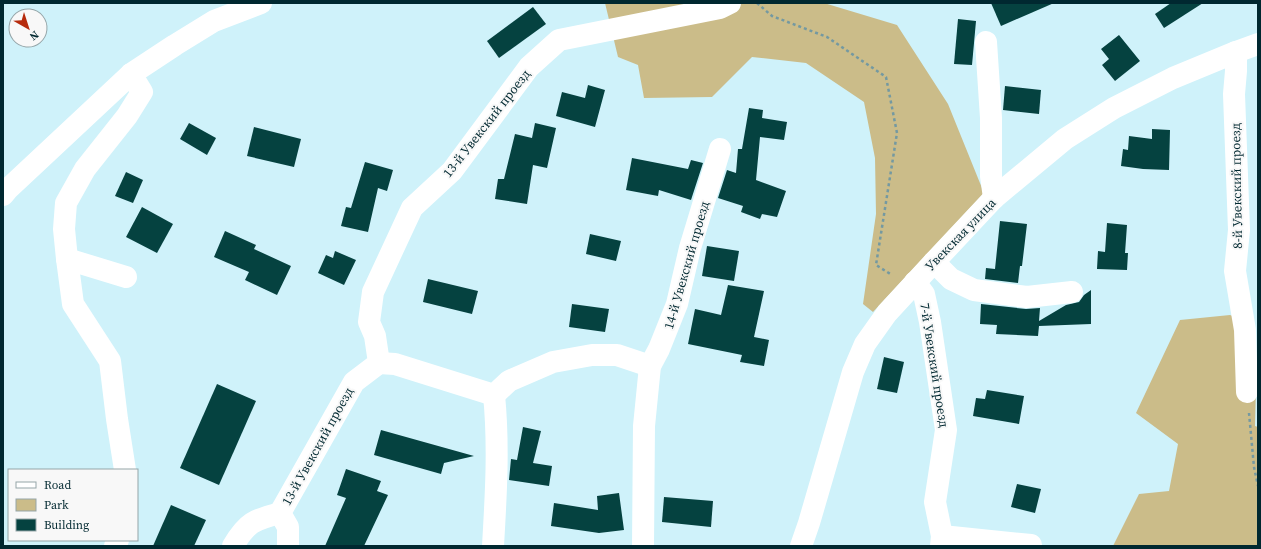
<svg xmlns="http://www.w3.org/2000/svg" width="1261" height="549" viewBox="0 0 1261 549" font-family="'Source Serif 4',serif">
  <rect width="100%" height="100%" fill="#cff2fa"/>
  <!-- green -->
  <g fill="#cbbc89">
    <polygon points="605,3 824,3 897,25 948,104 984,193 873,312 863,304 876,214 875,158 864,102 806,63 752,57 712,97 644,98 638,65 618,57"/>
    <polygon points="1230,315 1252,323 1256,386 1255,426 1258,427 1258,546 1113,546 1139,494 1169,491 1178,444 1136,413 1180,320"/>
  </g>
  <!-- building -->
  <g fill="#054240">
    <polygon points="991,3 1054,3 1001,26"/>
    <polygon points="1171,3 1203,3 1164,28 1155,14"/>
    <polygon points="533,7 546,24 499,58 487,41"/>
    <polygon points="958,19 976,21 972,65 954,64"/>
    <polygon points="1119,35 1140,61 1115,81 1102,65 1109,59 1101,49"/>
    <polygon points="588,85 605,90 595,127 556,116 562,92 585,98"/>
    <polygon points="1005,86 1041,90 1039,114 1003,110"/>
    <polygon points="749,108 763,110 762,118 787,122 784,140 760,137 756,180 786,191 777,217 762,214 760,219 741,212 743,206 718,198 727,170 736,173 738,149 742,149"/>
    <polygon points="189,123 216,138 207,155 180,139"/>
    <polygon points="535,123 556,128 547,168 533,165 527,204 495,199 498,179 504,179 515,134 532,138"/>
    <polygon points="254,127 301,139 294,167 247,156"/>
    <polygon points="1152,129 1170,130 1169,170 1143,169 1121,166 1123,149 1128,150 1129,136 1152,139"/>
    <polygon points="632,158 688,169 691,160 703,163 691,200 659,190 658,196 626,190"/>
    <polygon points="365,162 393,170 387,191 378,188 368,232 341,226 346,207 351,208"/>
    <polygon points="126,172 143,180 133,203 115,196"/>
    <polygon points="142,207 173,224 157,253 126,237"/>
    <polygon points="1000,221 1027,224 1022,266 1020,266 1018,283 985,279 986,268 995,269"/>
    <polygon points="1107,223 1127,225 1125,253 1128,253 1127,270 1097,269 1098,251 1105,252"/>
    <polygon points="225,231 256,245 254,249 291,266 277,295 245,280 249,272 214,257"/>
    <polygon points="590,234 621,241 616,261 586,254"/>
    <polygon points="707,246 739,251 734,281 702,276"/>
    <polygon points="335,251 356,260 344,285 318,273 326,255 333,258"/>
    <polygon points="428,279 478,291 472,314 423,302"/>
    <polygon points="728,285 764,291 754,337 769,340 764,366 740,362 742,355 688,344 695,309 721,315"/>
    <polygon points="1091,290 1091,324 1039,326 1038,336 996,334 997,325 980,324 981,304 1026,309 1040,308 1039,321 1066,305 1079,302 1084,295"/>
    <polygon points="572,304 609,309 605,332 569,327"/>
    <polygon points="884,357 904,362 897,393 877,389"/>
    <polygon points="217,384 256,401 219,485 180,468"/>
    <polygon points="987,390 1024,396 1019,424 973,416 976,398 985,399"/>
    <polygon points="523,427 541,431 533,463 552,466 549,486 509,480 511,459 517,460"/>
    <polygon points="381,430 474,456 444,463 441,474 374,455"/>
    <polygon points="346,469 381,481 377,491 388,495 364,546 325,546 346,498 337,495"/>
    <polygon points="1017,484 1041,489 1035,513 1011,507"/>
    <polygon points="619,493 624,530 599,533 551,526 554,503 598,510 597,496"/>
    <polygon points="664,497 713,501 711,527 662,522"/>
    <polygon points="171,505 206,520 194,546 153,546"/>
  </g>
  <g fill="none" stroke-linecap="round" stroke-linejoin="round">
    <!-- path -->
    <g stroke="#7499a1" stroke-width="2.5" stroke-dasharray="3 3" stroke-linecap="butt">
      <polyline points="757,3 772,16 827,37 886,77 897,133 876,265 892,275"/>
      <polyline points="1249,413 1254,467 1258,486"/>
    </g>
    <!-- minor -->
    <g stroke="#fff" stroke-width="22">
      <polyline points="986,42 991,118 991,176 994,198"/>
      <polyline points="1236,52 1236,71 1234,94 1239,230 1235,271 1245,330 1247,392"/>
      <polyline points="3,195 8,189 131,74 175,45 214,21 261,3"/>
      <polyline points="67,259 64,229 66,203 85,169 127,116 142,92 131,74"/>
      <polyline points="934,262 951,279 974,290 1027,297 1072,292"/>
      <polyline points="915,282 924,294 930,322 946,430 935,502 942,536 941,546"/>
      <polyline points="379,363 395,364 494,395 509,381 553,362 592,355 617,355 650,366"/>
      <polyline points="125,470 117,419 110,361 73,304 67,259 126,277"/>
      <polyline points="942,536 1031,545"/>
      <polyline points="115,546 118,540"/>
      <path d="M233,546C247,522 254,520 280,513"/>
      <polyline points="288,546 288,527 280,513 354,382 379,363 375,336 369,322 373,292 412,208 452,171 529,67 559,40 720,8 730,3"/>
      <path d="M493,546C496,495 499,445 494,395"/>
      <polyline points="643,546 644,426 650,366 659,349 677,304 690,248 720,149"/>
      <polyline points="801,546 809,523 853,372 865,344 887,313 934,262 994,198 1065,139 1114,108 1173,78 1236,52 1258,44"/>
    </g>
  </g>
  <g text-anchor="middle" stroke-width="4" stroke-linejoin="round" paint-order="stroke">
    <!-- street labels -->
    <g font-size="13" fill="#002830" stroke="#f8f8f8">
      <text transform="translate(486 123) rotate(-52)" y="5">13-й Увекский проезд</text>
      <text transform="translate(1236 186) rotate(-91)" y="5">8-й Увекский проезд</text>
      <text transform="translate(960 234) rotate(-46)" y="5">Увекская улица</text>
      <text transform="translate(686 265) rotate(-74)" y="5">14-й Увекский проезд</text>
      <text transform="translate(935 365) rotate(81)" y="5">7-й Увекский проезд</text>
      <text transform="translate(317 446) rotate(-61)" y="5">13-й Увекский проезд</text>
    </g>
  </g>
  <!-- border -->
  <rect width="1261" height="549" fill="none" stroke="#002830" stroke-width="8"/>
  <!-- legend -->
  <rect x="8" y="469" width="130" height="72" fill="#f8f8f8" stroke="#95a5a8"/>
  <rect x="16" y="482" width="20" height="6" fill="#ffffff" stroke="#95a5a8"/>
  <text x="44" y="489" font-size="12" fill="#002830">Road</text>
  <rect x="16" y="499" width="20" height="12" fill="#cbbc89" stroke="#95a5a8"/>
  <text x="44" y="509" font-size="12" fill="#002830">Park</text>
  <rect x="16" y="519" width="20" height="12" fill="#054240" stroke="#95a5a8"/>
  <text x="44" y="529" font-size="12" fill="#002830">Building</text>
  <!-- north arrow -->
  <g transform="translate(28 28) rotate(141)"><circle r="19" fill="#f8f8f8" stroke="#95a5a8"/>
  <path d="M0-3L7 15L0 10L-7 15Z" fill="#b62b0d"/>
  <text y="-6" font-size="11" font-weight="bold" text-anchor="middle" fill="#002830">N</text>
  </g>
</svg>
